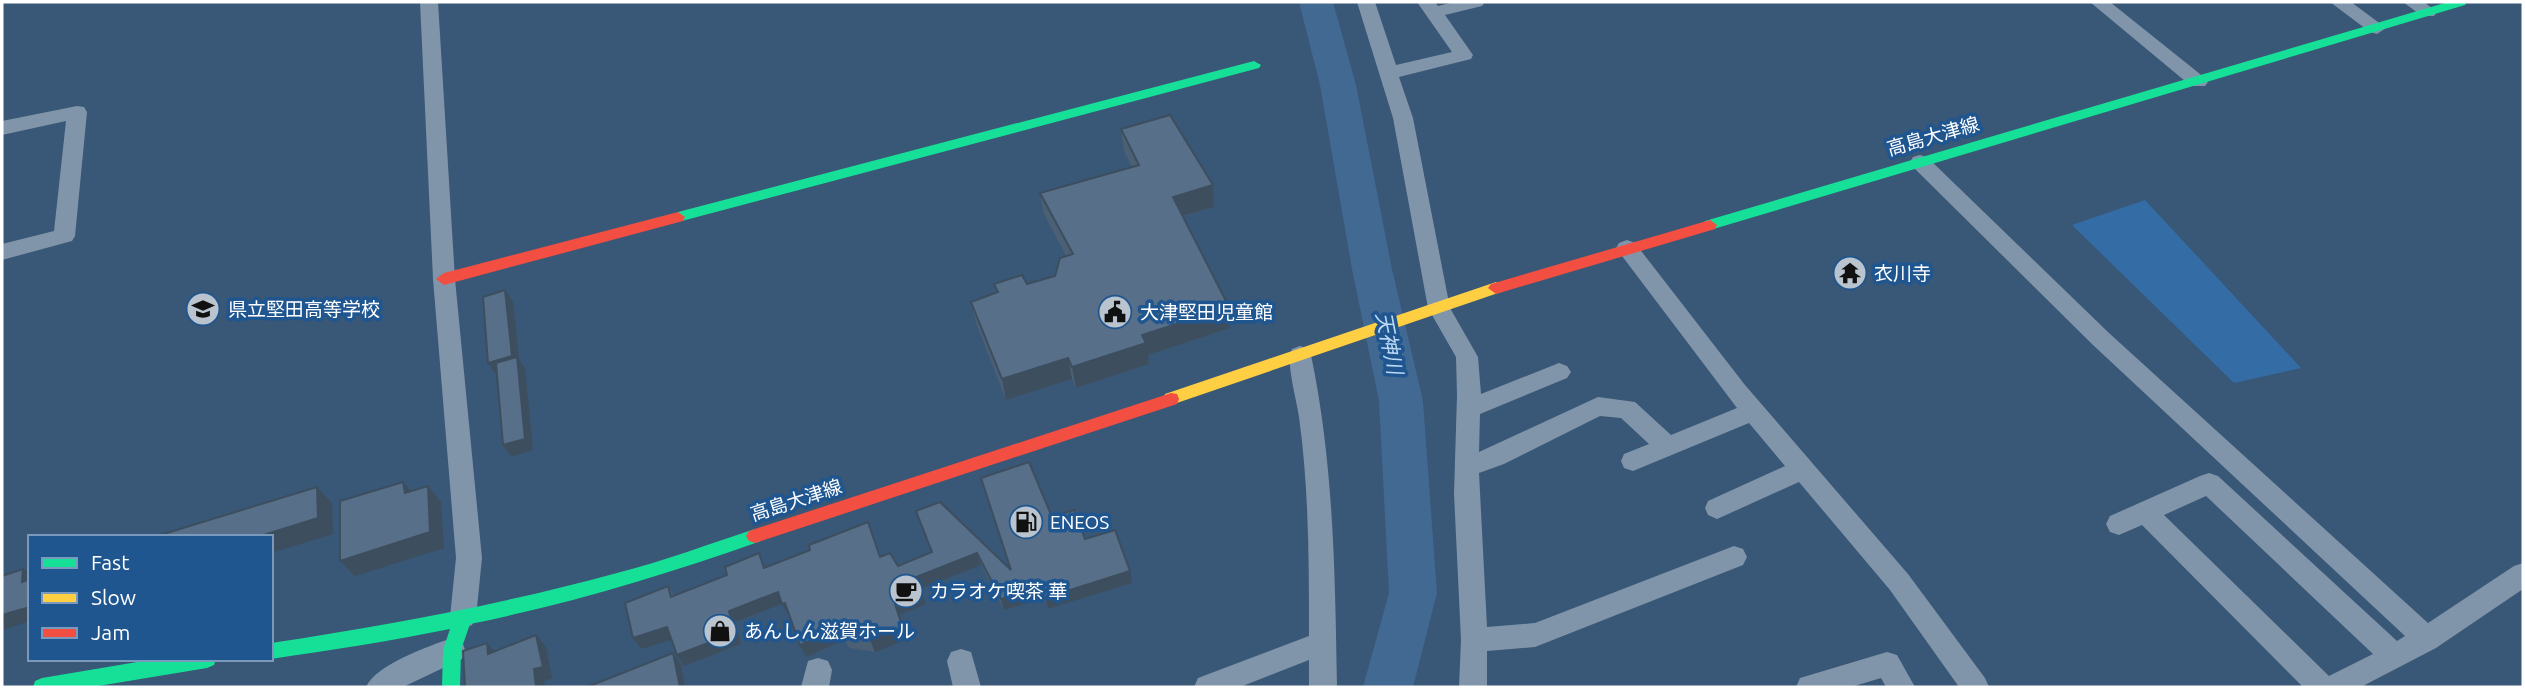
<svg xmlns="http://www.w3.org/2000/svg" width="2525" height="689" viewBox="0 0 2525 689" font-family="Ubuntu,'Noto Sans JP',sans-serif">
  <rect width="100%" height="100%" fill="#395776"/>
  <!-- green -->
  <polygon fill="#346da6" points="2145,200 2301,368 2234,383 2072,225"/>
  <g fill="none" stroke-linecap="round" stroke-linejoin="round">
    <!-- river -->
    <polygon fill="#426991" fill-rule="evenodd" points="1299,2 1333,2 1356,85 1392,269 1423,401 1437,593 1413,687 1363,687 1389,593 1379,401 1352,269 1320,85"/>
    <!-- street -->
    <g fill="#8095a9" fill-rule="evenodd">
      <polygon points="420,2 438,2 455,279 482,558 476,617 472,625 463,629 454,625 450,617 456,558 433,279"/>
      <polygon points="1357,2 1375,2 1396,65 1452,52 1417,2 1435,2 1438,6 1454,2 1485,2 1482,6 1445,15 1473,55 1471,59 1399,77 1413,118 1450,308 1478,357 1481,394 1559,363 1567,366 1571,372 1567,378 1480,414 1479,452 1598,397 1635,402 1671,435 1737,408 1616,248 1619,243 1627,240 1635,243 1745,385 1908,574 1985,678 1989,687 1959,687 1890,590 1799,482 1726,515 1717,519 1708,515 1705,508 1708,501 1785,466 1749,423 1633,471 1624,468 1621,461 1624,454 1649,444 1621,418 1600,416 1504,464 1479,473 1487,627 1535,623 1734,546 1743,549 1747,557 1743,565 1535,647 1487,651 1487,687 1459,687 1461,640 1454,494 1457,395 1456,357 1428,308 1393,118"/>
      <polygon points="2090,2 2110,2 2205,78 2208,82 2205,86 2191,86"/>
      <polygon points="2330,2 2351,2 2386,28 2377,34 2370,32"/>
      <polygon points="2403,2 2424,2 2437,12 2434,16 2422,16"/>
      <polygon points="77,106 84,107 87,112 75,236 72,241 2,260 2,244 54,231 66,121 2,135 2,121"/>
      <path d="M1920,155L1927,157L2109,333L2428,623L2514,566L2523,563V589L2436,648L2361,687H2303L2142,525L2119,535L2110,532L2106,524L2110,516L2200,476L2209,473L2218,476L2397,641L2405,636L2093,345L1913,167L1910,162L1913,157ZM2206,496L2373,654L2329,676L2164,515Z"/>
      <path d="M1300,346L1308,349L1311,355C1334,465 1335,575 1337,687H1309V660L1240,687H1194L1198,678L1309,636C1309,563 1309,489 1299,417C1297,401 1285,361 1292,349Z"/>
      <path d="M452,638L462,641L465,650L462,659L403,687H366C375,665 429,646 452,638Z"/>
      <polygon points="961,649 971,652 981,687 953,687 947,661 951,652"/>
      <polygon points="1887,652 1897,655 1915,687 1886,687 1881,678 1851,687 1796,687 1800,678"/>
      <polygon points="818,658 828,661 832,670 829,687 801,687 808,661"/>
    </g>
    <!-- fast -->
    <g fill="#16e098" fill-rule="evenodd">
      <polygon points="2448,2 2467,2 2465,5 1710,230 1703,225 1705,221"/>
      <polygon points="1254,61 1261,65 1259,68 678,222 671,217 678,212"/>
      <path d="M755,529L761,531L764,536L761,541C665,575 569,604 470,624L461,650L460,687H442L443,650L450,629C391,641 331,650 271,659H270L271,643C388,625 504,604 617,573C664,561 709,544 755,529Z"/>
      <polygon points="155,659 216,659 214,665 207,668 92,687 33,687 35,681 42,678"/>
    </g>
    <!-- slow -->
    <polygon fill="#ffcf43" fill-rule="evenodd" points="1496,282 1504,288 1501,292 1171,405 1165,404 1163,399 1165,394"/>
    <!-- jam -->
    <g fill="#f24e42" fill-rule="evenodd">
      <polygon points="678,212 685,217 683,221 444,285 436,279 444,273"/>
      <polygon points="1710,220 1717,225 1715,229 1496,294 1488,288 1491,284"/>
      <polygon points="1171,393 1177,394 1179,399 1177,404 755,543 749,541 746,536 749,531 755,529"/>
    </g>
  </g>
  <!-- wall -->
  <g fill="#4b5f75">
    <polygon points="1121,129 1213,185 1214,207 1183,216 1230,328 1148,355 1149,364 1076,388 1072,379 1006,400 976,323 971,302 996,293 994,284 1027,284 1055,276 1066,256 1044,214 1040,193 1132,167 1124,151"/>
    <polygon points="981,478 1052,517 1085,539 1132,583 1048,609 1044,598 1004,610 981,565 920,589 926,604 900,615 908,639 875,652 849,648 845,640 806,657 789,615 788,615 782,604 735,622 741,644 684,666 677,655 671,640 641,649 633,638 668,586 674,595 766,567 810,550 868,522 881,557 898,566 931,552 916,511 1010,569"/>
  </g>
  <!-- shaded-wall -->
  <g fill="#3d4e5f">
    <polygon points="1213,185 1214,207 1174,218 1173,197"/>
    <polygon points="505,290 513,302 519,359 525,369 533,450 511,457 503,445 496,374 488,363"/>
    <polygon points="1229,307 1230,328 1148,355 1149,364 1076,388 1072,367 1142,335"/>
    <polygon points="1068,358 1072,379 1006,400 1002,379"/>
    <polygon points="403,482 417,499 405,493"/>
    <polygon points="428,486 441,502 444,548 355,576 340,561"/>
    <polygon points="317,487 332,503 333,534 271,553 271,537 257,537"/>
    <polygon points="977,553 981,565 920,589 916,577"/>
    <polygon points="23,569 30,574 30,588 22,582"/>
    <polygon points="1130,571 1132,583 1048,609 1045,598"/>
    <polygon points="1042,587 1044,598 1004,610 1001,599"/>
    <polygon points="778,592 791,614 788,615 782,604 735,622 741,644 684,666 677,655 729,611"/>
    <polygon points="922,593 926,604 900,615 908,639 875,652 870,640 895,604"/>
    <polygon points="30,607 30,621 2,630 2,615"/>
    <polygon points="667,627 675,639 641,649 633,638"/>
    <polygon points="841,628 845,640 806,657 800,645"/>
    <polygon points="536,635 546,647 552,678 544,681 545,687 536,687 534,669"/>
    <polygon points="487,643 498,655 488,654"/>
    <polygon points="673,653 681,665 685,687 680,687"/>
  </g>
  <!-- building -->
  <g fill="#576f88" stroke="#3d4e5f" stroke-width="2">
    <polygon points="1170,115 1213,185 1173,197 1229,307 1142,335 1146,343 1072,367 1068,358 1002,379 971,302 998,292 994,284 1022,275 1027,284 1055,276 1060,258 1073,254 1040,193 1139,165 1121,129"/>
    <polygon points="505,290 512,356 488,363 483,297"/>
    <polygon points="517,357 525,439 503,445 496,363"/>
    <polygon points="1029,462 1052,517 1074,510 1085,539 1115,530 1130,571 1045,598 1042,587 1001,599 977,553 916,577 922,593 895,604 903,628 870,640 844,636 841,628 800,645 785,603 782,604 778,592 729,611 734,633 677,655 667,627 633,638 625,603 668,586 671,597 727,575 725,567 759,553 764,568 810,550 809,545 868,522 880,557 890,553 898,566 932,552 916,511 940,502 1011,570 981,478"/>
    <polygon points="403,482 405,493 428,486 430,532 340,561 340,501"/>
    <polygon points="317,487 318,518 257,537 157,537 157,536"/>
    <polygon points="23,569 22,582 30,579 30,607 2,615 2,576"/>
    <polygon points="536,635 543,667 534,669 536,687 465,687 463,651 487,643 488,654"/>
    <polygon points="673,653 680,687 587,687"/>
  </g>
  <!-- icons -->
  <defs>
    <symbol id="temple-disc" viewBox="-11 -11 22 22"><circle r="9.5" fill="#bac4cf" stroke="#1f5690"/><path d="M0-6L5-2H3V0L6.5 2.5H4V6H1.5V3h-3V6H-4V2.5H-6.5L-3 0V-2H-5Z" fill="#111"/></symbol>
    <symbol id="school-disc" viewBox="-11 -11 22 22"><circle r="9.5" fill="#bac4cf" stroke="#1f5690"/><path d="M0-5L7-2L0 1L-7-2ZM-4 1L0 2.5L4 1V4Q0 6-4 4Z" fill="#111"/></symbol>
    <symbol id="civic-disc" viewBox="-11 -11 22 22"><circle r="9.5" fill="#bac4cf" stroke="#1f5690"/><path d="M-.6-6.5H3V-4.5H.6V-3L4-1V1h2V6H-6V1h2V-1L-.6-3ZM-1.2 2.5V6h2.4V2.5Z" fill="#111"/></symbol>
    <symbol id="fuel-disc" viewBox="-11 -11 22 22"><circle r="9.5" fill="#bac4cf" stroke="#1f5690"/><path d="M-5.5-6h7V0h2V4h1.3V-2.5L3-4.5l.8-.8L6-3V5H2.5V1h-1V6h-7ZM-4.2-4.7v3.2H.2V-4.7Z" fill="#111"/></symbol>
    <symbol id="cafe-disc" viewBox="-11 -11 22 22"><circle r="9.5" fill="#bac4cf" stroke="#1f5690"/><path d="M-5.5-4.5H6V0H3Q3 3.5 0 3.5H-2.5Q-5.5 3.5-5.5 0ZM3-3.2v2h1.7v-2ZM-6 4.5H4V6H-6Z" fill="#111"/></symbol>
    <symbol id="shop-disc" viewBox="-11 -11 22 22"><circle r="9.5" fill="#bac4cf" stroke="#1f5690"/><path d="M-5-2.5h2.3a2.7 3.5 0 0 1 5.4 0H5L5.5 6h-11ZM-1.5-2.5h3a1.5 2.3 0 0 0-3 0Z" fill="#111"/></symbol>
  </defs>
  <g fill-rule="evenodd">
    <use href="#temple-disc" x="1831" y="254" width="38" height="38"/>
    <use href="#school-disc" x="184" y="290" width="38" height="38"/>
    <use href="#civic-disc" x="1096" y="293" width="38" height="38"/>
    <use href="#fuel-disc" x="1007" y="503" width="38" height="38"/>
    <use href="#cafe-disc" x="887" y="572" width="38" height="38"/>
    <use href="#shop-disc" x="701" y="612" width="38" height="38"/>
  </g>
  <g text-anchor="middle" stroke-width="7" stroke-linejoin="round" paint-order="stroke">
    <!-- street labels -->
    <g font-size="19" fill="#fff" stroke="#1f5690">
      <text transform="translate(1933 136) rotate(-16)" y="7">高島大津線</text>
      <text transform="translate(796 500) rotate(-18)" y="7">高島大津線</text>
    </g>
    <!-- poi labels -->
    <g font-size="19" fill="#fff" stroke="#1f5690" text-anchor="start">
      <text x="1874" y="280">衣川寺</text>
      <text x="228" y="316">県立堅田高等学校</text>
      <text x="1140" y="319">大津堅田児童館</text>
      <text x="1050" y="529">ENEOS</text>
      <text x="930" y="598">カラオケ喫茶 華</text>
      <text x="744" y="638">あんしん滋賀ホール</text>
    </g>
    <!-- water labels -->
    <g font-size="21" font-style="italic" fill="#bbd8f4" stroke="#1f5690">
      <text transform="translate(1389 343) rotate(79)" y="7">天神川</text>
    </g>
  </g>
  <!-- border -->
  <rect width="2525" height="689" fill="none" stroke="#ffffff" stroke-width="7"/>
  <!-- legend -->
  <rect x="28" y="535" width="245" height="126" fill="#1f5690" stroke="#799abc" stroke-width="2"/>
  <rect x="42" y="558" width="35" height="10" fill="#16e098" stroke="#799abc" stroke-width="2"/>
  <text x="91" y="570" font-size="21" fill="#ffffff">Fast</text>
  <rect x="42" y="593" width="35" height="10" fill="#ffcf43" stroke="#799abc" stroke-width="2"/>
  <text x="91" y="605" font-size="21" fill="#ffffff">Slow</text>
  <rect x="42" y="628" width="35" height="10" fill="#f24e42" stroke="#799abc" stroke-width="2"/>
  <text x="91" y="640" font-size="21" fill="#ffffff">Jam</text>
</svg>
